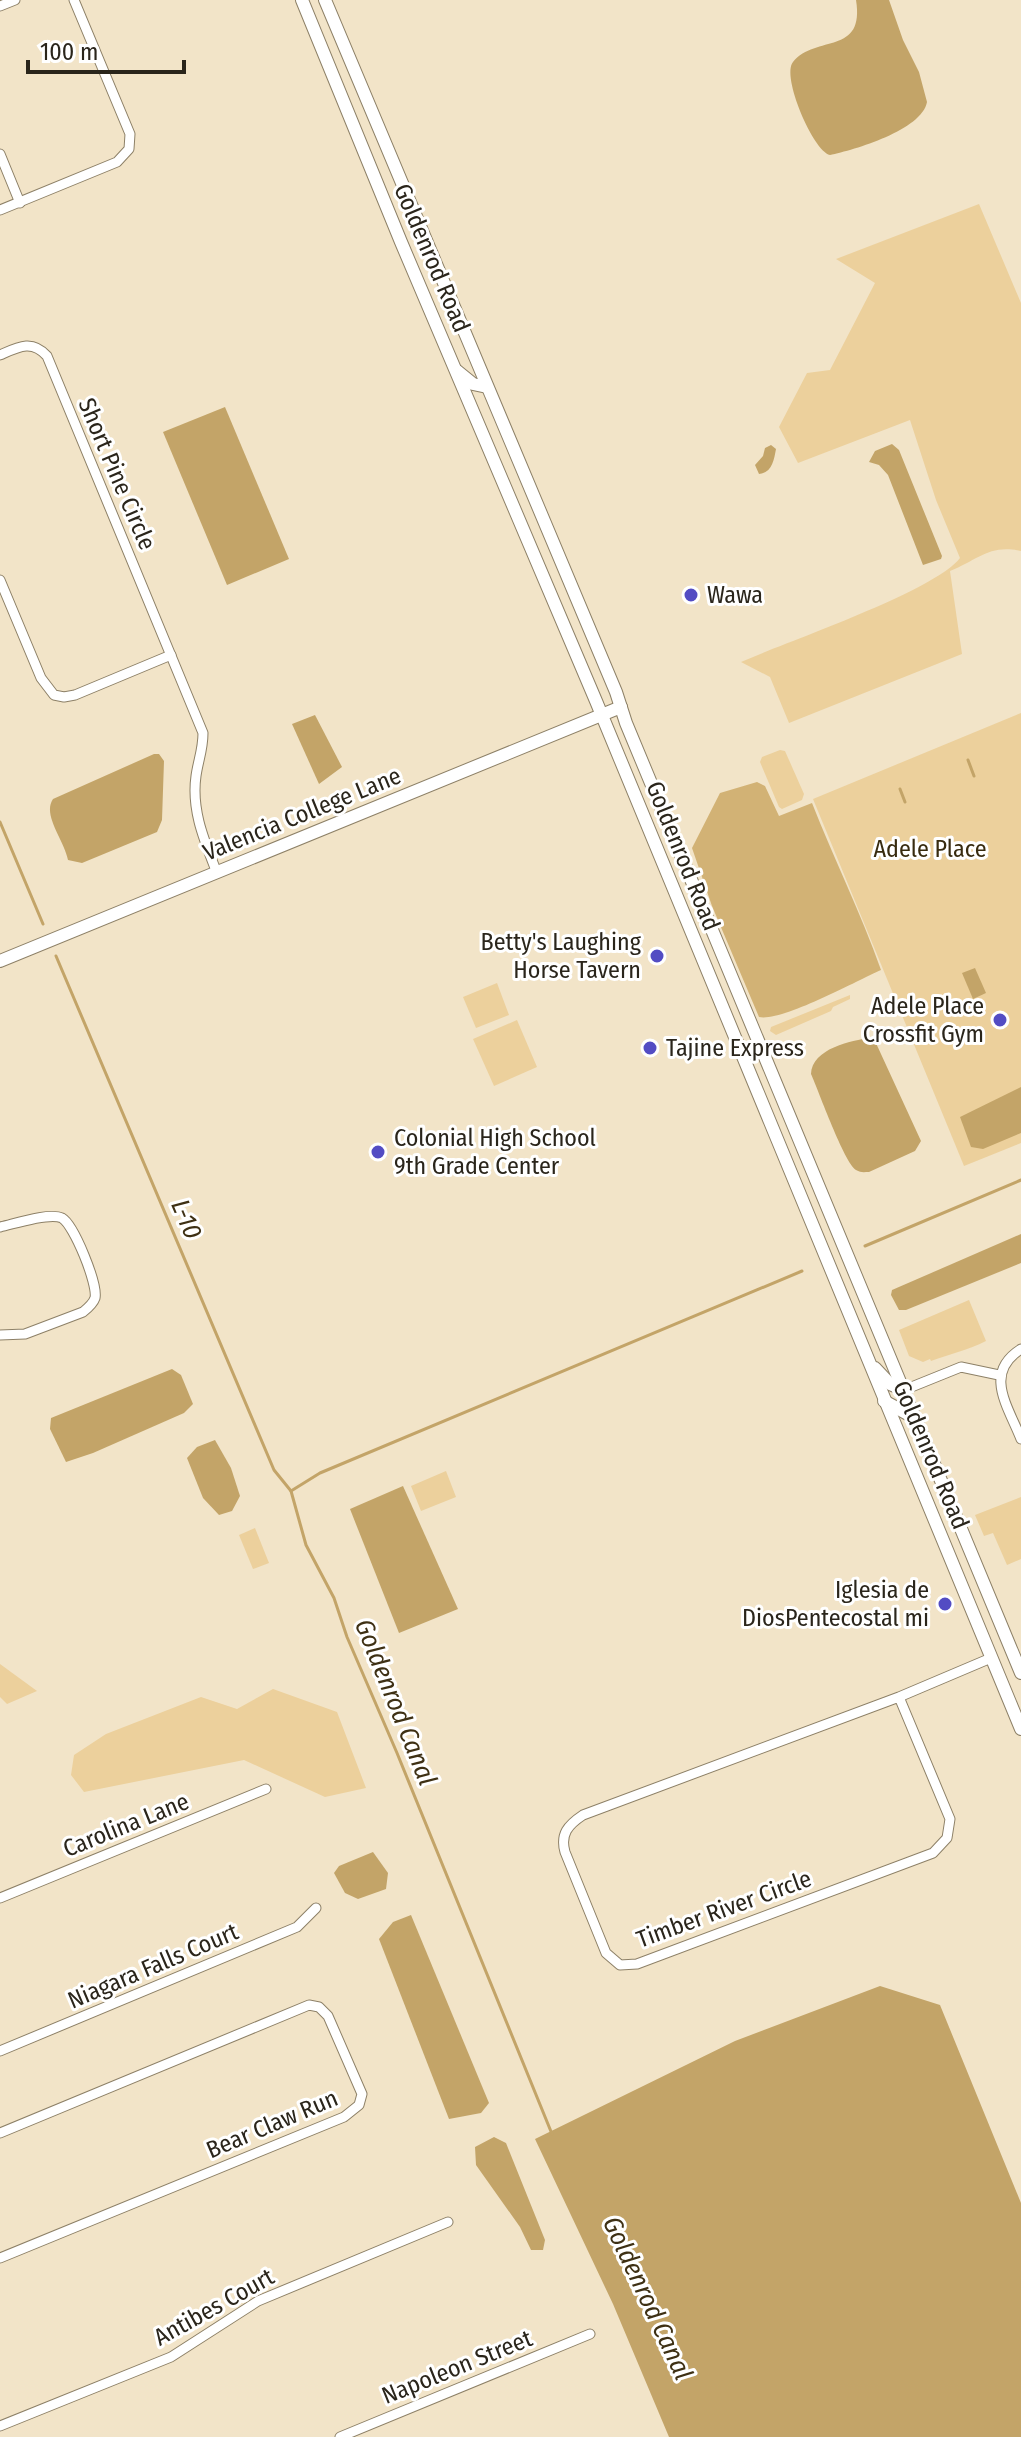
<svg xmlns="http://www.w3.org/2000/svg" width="1021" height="2437" viewBox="0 0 1021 2437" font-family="'Fira Sans Condensed',sans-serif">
  <rect width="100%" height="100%" fill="#f2e4c8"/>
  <!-- green -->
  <g fill="#ecd09c">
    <path d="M979,204L1021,303V551C989,544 978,560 950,571L962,654L789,723L770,677L741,662C786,642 935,591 960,558L936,500L910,420L798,463L779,427L807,373L830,370L875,283L836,259Z"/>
    <polygon points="1021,713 1021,1143 964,1166 813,799"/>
    <polygon points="780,750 785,751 804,794 802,800 782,809 779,807 760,762 762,757"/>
    <polygon points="497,983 509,1015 476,1028 463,997"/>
    <polygon points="850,995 850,999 833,1007 831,1011 776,1035 770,1031 771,1027"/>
    <polygon points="517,1020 537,1067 494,1086 473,1039"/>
    <path d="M969,1300L986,1341C968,1350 950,1354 931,1361L930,1359L923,1362L909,1356L899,1330Z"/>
    <polygon points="446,1471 456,1497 421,1511 411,1486"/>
    <polygon points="1021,1497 1021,1559 1007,1565 993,1533 984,1536 975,1515"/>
    <polygon points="255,1528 269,1563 253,1569 239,1535"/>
    <polygon points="0,1664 37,1691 7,1704 0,1697"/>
    <polygon points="273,1689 337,1712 366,1788 325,1797 244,1760 84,1792 71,1775 74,1755 106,1734 201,1697 237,1709"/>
  </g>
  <!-- forest -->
  <path fill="#d2b275" d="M757,782L765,786L779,816L812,803C834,859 861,913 881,970C856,981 782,1022 759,1017L712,906L692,848L720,793Z"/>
  <!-- water -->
  <g fill="#c3a468">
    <path d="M856,0H889L903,40L919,72L927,102C922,130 854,150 830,155C813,151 781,76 793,62C816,34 865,56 856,0Z"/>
    <polygon points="225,407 289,559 227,585 163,432"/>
    <polygon points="892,444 899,450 942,556 941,559 923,565 888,475 879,465 869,462 875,451"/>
    <path d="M771,445L776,449C774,460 772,473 759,474L755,465L763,456L765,448Z"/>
    <polygon points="315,715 342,767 319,784 292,724"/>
    <path d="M154,754H159L164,761L162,820L157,832L82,863L68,860C64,840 42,815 53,799Z"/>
    <polygon points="975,968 986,993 973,999 962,973"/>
    <path d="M871,1038L875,1041L921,1141L915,1151L869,1172C864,1172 861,1173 856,1170C844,1162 819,1092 811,1074C812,1049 851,1040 871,1038Z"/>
    <polygon points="1021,1087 1021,1133 983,1149 971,1147 960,1117"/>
    <polygon points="1021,1234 1021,1263 906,1310 899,1310 891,1295 892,1290"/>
    <polygon points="172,1369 181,1375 193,1404 184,1413 93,1453 66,1462 50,1429 51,1418"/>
    <polygon points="215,1440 231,1468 240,1496 232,1511 219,1515 203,1498 187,1458 197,1447"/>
    <polygon points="403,1486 458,1609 399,1633 350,1509"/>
    <polygon points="373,1852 388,1873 386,1889 358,1899 345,1893 334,1873 339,1866"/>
    <polygon points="411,1915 489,2103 481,2113 449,2119 379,1939 393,1922"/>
    <polygon points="880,1986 940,2005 1021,2203 1021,2437 669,2437 613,2304 535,2139 735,2041"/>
    <polygon points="494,2137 506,2143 545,2240 543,2250 531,2250 520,2227 476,2165 475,2147"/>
  </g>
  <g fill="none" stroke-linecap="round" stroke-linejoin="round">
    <!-- stream -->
    <g stroke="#c3a468" stroke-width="3">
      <polyline points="968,760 974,776"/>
      <polyline points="900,789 905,802"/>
      <polyline points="0,822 43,924"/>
      <polyline points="56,956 274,1470 291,1491 306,1545 334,1598 347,1637 397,1753 552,2134"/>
      <polyline points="865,1246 1021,1180"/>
      <polyline points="291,1491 320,1473 802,1271"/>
    </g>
    <defs>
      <g id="street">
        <polyline points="0,6 15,0"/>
        <polyline points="0,154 20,203"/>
        <polyline points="0,210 117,162 129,149 130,134 74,0"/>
        <path d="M0,355C18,347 32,339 47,356L203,733C203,750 198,761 196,776C191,811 205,842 217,873"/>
        <polyline points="0,580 41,678 54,695 64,697 75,695 171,655"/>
        <path d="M0,1227C14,1224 49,1212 62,1218C74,1225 98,1284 95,1298C93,1304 88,1308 83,1312L25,1334L0,1335"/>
        <path d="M1021,1349C983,1373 1008,1406 1021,1439"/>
        <polyline points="904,1390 961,1367 999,1375"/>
        <path d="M899,1697L950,1819L947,1838L933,1853L637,1964L620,1965L606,1953L565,1852C560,1834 568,1825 583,1815L899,1697L991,1658"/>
        <polyline points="0,1898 266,1789"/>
        <polyline points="0,2051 297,1927 316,1908"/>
        <polyline points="0,2133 309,2005 319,2007 328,2016 362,2094 359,2105 344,2117 0,2258"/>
        <polyline points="0,2426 171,2357 258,2301 448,2222"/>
        <polyline points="340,2437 590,2334"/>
      </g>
      <g id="secondary">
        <polyline points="302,0 401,242 596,701 1021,1729"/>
        <polyline points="325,0 616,692 626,723 1021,1673"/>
        <polyline points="457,371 473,384 487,387"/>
        <polyline points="0,961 621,707"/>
        <polyline points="875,1368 890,1384 904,1390"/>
        <polyline points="884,1401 915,1418"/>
      </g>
    </defs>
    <!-- street casing -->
    <use href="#street" stroke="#8d8067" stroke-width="11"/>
    <!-- secondary casing -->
    <use href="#secondary" stroke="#8d8067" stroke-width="14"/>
    <!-- street -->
    <use href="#street" stroke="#fff" stroke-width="9"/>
    <!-- secondary -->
    <use href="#secondary" stroke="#fff" stroke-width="12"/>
  </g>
  <!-- markers -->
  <g fill="#534cc3" stroke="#fff" stroke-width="3">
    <circle cx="691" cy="595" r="8"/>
    <circle cx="657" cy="956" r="8"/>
    <circle cx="1000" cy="1020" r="8"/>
    <circle cx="650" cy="1048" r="8"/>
    <circle cx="378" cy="1152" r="8"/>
    <circle cx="945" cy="1604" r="8"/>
  </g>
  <g text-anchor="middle" stroke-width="6" stroke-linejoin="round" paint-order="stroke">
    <!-- street labels -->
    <g font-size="24" fill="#2a251b" stroke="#fff">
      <text transform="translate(432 258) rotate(67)" y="8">Goldenrod Road</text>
      <text transform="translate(117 474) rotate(67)" y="8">Short Pine Circle</text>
      <text transform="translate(302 814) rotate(-22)" y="8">Valencia College Lane</text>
      <text transform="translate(683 856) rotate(68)" y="8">Goldenrod Road</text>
      <text transform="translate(931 1455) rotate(67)" y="8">Goldenrod Road</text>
      <text transform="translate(126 1825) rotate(-22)" y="8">Carolina Lane</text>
      <text transform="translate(724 1909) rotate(-20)" y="8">Timber River Circle</text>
      <text transform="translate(153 1966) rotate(-23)" y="8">Niagara Falls Court</text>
      <text transform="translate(272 2124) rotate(-23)" y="8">Bear Claw Run</text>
      <text transform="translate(214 2307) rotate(-29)" y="8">Antibes Court</text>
      <text transform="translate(457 2367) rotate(-22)" y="8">Napoleon Street</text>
    </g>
    <!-- poi labels -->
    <g font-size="24" fill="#2a251b" stroke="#fff" text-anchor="start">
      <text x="707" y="603">Wawa</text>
      <text x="641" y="950" text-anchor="end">Betty's Laughing<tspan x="641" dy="28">Horse Tavern</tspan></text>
      <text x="984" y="1014" text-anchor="end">Adele Place<tspan x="984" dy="28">Crossfit Gym</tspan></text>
      <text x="666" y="1056">Tajine Express</text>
      <text x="394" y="1146">Colonial High School<tspan x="394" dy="28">9th Grade Center</tspan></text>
      <text x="929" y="1598" text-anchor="end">Iglesia de<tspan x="929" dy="28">DiosPentecostal mi</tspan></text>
    </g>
    <!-- park labels -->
    <g font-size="24" fill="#382b0f" stroke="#fff">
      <text x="930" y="857">Adele Place</text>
    </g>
    <!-- water labels -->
    <g font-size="26" font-style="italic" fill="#3e3014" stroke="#fff">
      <text transform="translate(187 1219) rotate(67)" y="9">L-10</text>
      <text transform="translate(396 1702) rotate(68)" y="9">Goldenrod Canal</text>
      <text transform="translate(648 2298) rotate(65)" y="9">Goldenrod Canal</text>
    </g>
  </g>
  <!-- scale -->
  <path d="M28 60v12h156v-12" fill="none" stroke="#2a251b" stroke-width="4"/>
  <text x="40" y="60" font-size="24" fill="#2a251b" stroke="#ffffff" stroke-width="6" paint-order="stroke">100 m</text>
</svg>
